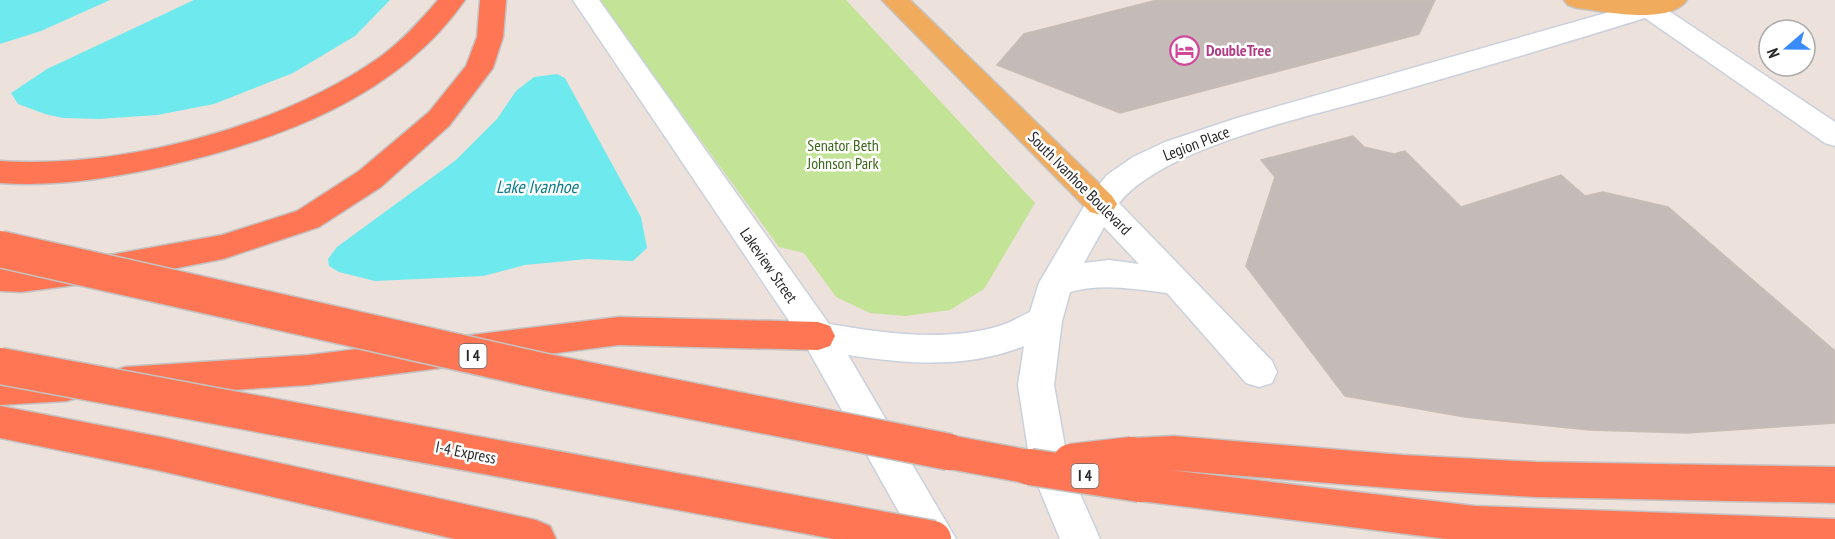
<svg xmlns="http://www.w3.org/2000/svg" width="1835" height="539" viewBox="0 0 1835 539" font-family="'PT Sans Narrow',sans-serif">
  <rect width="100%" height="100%" fill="#ece1db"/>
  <!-- green -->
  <polygon fill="#c3e397" points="598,0 846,0 1035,203 984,289 950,310 905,316 870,313 836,297 804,253 779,247"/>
  <!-- water -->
  <g fill="#6eeaef">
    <polygon points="0,0 110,0 41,31 0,44"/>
    <polygon points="194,0 390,0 355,36 293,73 214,104 157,115 99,119 63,118 45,114 18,104 11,93 47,69"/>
    <polygon points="557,74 565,78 641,217 647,248 633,261 588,259 525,265 483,276 375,281 339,272 329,266 328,259 337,247 456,160 497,119 516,91 534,77"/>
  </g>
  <!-- pier -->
  <g fill="#ece1db">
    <polygon points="474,403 655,448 656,449 470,406"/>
    <polygon points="466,417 659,453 716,527 722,539 421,539"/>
  </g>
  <!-- building -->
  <g fill="#c4bbb8" stroke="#c7bdb5" stroke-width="1.5">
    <polygon points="1157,0 1435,0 1419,34 1120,113 997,65 1024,34"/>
    <polygon points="1353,136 1364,147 1394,154 1405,151 1461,207 1561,175 1585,196 1603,192 1668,207 1835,351 1835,423 1687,433 1589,430 1465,417 1345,396 1246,266 1275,177 1261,160"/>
  </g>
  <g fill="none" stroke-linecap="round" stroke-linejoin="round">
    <defs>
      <path id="minor" d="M573,0H599L829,324C883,333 942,342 996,327C1008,324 1019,317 1030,312L1039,283L1090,196L1107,175L1133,157L1165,142L1237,118L1648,1L1657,3L1835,122V146L1825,143L1645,18C1559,45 1472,70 1386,95C1315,115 1164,146 1119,203L1272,361L1277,372L1272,383L1259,387L1246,383L1167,293C1133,289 1103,283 1070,292L1062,321L1054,385L1069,469L1100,539H1060L1031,469L1018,385L1024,346C967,369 907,364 848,355L956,539H914L806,346ZM1104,227L1139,264L1109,260L1084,263Z"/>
      <g id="major">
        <polygon points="882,0 910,0 1112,196 1117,204 1112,212 1101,215 1090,212"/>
        <path d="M1564,0H1687C1669,26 1604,11 1577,8L1568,5Z"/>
      </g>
      <g id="highway">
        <path d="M438,0H465C397,98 278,140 166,166C111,178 57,187 0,183V161C121,169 281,127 380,57C402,41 420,21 438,0Z"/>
        <polygon points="480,0 506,0 503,37 493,68 449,126 381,187 319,227 223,259 115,280 21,292 0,291 0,265 21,266 115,254 222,235 297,211 359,171 429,112 466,66 477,37"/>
        <polygon points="619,317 818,322 830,326 835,336 830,346 818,350 619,345 309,385 125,397 112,393 107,382 112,371 125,367 309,355"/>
        <polygon points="67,371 80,375 85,386 80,397 67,401 0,405 0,375"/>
        <polygon points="0,406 161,437 536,520 550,526 556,539 455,539 161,471 0,438"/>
        <polygon points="949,435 1030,450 1044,455 1049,467 1044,479 1030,484 949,469 936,464 930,452 936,440"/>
        <polygon points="1174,436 1403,455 1536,462 1835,467 1835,503 1536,497 1403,489 1169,470 1475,506 1835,519 1835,539 1447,539 1140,501 1126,496 1121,484 1129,471 1119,467 1113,455 1119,443 1132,438"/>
      </g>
    </defs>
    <!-- minor casing -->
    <use href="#minor" stroke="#cad1dc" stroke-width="3"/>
    <!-- major casing -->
    <use href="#major" stroke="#c3c3c3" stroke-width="3"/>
    <!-- highway casing -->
    <use href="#highway" stroke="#c3c3c3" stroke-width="3"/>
    <!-- minor -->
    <use href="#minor" fill="#fff" fill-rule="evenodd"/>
    <!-- major -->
    <use href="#major" fill="#f1ab5c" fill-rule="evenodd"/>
    <!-- highway -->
    <use href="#highway" fill="#fe7654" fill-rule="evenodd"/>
    <defs>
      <g id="highway-bridge">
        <polyline points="0,249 546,372 949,452"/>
        <polyline points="0,366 933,539"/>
        <polyline points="1071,462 1132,455"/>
        <polyline points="1030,467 1140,484"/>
      </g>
    </defs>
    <!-- highway-bridge casing -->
    <use href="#highway-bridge" stroke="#c3c3c3" stroke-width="39" stroke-linecap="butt"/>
    <!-- highway-bridge -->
    <use href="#highway-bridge" stroke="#fe7654" stroke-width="36"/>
  </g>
  <!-- icons -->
  <defs>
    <symbol id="hotel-ring" viewBox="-11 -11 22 22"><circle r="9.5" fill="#fff" stroke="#d1479c" stroke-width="1.5"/><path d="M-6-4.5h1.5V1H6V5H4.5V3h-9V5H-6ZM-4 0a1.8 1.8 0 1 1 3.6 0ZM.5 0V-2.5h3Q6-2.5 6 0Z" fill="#d1479c"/></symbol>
  </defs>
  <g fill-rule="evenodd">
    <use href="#hotel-ring" x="1168" y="34" width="33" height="33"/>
  </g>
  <g text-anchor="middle" stroke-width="5" stroke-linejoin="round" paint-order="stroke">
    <!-- shield labels -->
    <g fill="#fff" stroke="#6a6a6a" stroke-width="1.5">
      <rect x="459.5" y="344" width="27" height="24" rx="4.5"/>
      <rect x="1071.5" y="464" width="27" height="24" rx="4.5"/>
    </g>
    <g font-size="15" font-weight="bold" fill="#2a2a2a">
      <text x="473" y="361">I 4</text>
      <text x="1085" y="481">I 4</text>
    </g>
    <!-- hotel labels -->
    <g font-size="16" font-weight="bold" fill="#b23c85" stroke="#fff" text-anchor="start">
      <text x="1206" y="56">DoubleTree</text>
    </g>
    <!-- street labels -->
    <g font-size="16" fill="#2a2a2a" stroke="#fff">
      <text transform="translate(1196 143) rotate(-21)" y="6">Legion Place</text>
      <text transform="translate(1080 183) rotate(45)" y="6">South Ivanhoe Boulevard</text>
      <text transform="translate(769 265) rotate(55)" y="6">Lakeview Street</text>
      <text transform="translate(466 452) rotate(11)" y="6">I-4 Express</text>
    </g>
    <!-- park labels -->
    <g font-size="16" fill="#3c671a" stroke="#fff">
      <text x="843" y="151">Senator Beth<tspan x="843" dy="18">Johnson Park</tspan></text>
    </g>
    <!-- water labels -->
    <g font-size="18" font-style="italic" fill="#0d7f8c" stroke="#fff">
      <text x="537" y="193">Lake Ivanhoe</text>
    </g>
  </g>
  <!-- north arrow -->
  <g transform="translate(1787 48) rotate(250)"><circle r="28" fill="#ffffff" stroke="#aaaaaa" stroke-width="1.5"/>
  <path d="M0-4.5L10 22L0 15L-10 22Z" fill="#3a8bfa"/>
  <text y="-9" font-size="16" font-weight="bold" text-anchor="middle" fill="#2a2a2a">N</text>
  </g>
</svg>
